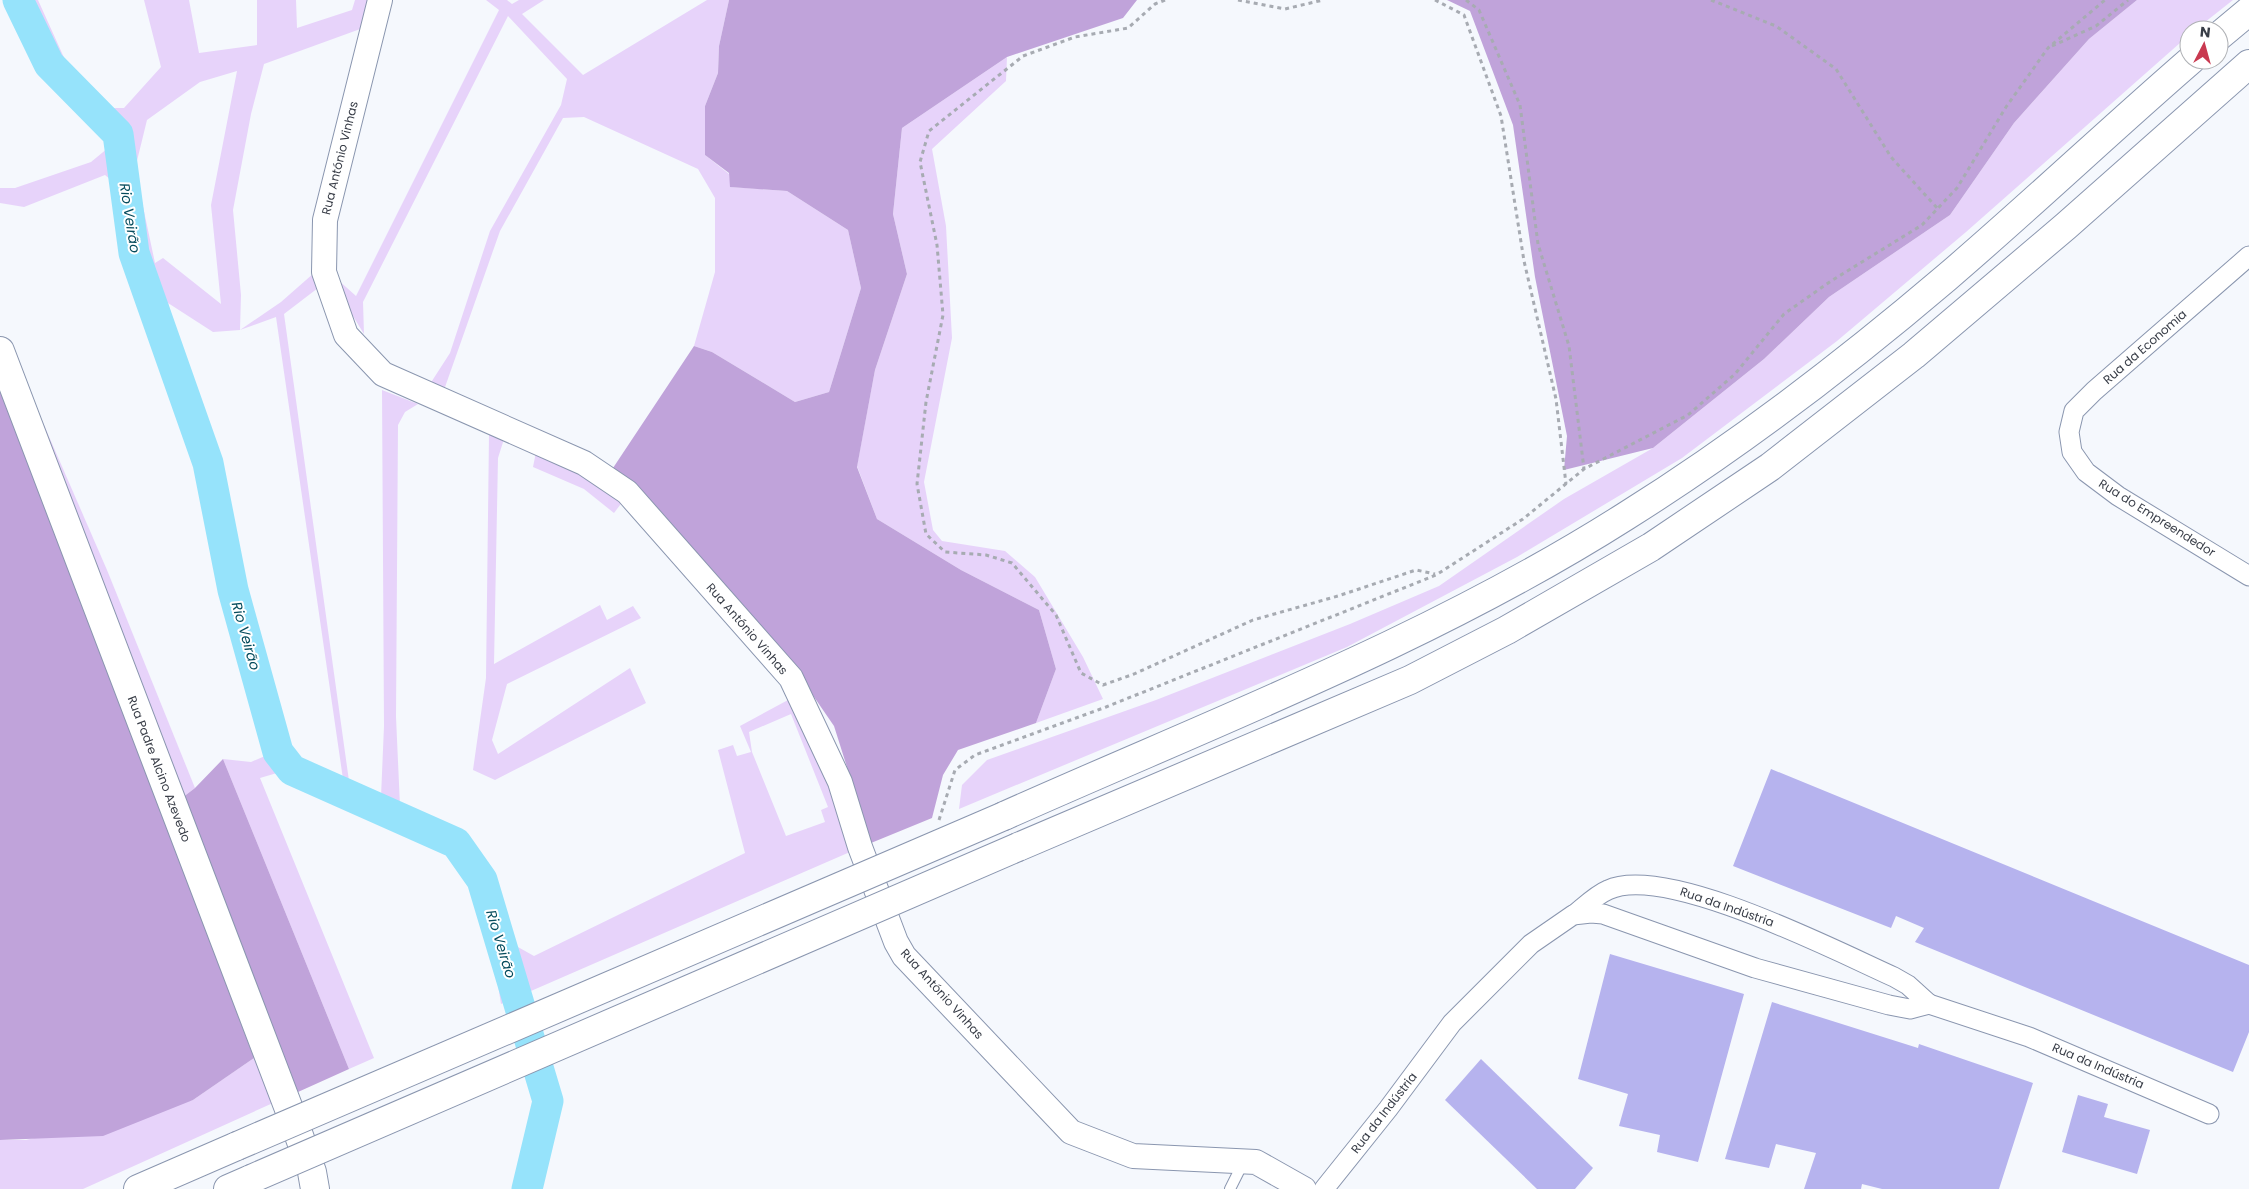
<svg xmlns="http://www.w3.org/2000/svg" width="2249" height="1189" viewBox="0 0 2249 1189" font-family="Poppins,sans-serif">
  <rect width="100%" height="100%" fill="#f5f8fd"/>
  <!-- green -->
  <g fill="#e7d3fa" fill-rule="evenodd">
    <path d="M18,0H38L66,62L108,108H124L161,67L144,0H189L199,53L257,45V0H296L297,28L352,10L355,0H370L363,28L264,64L251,114L233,210L241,295L240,330L281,302L314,273L318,288L284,314L349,781L381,797L384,726L382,390L418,404L405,412L398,425L396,717L400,806L461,836L489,881L509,942L534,956L745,853L718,750L733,745L737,756L751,752L740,726L788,700L843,815L850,852L501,1004L493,954L477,889L448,849L277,773L260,778L374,1058L349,1069L223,759L251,762L272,753L227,592L201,470L128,270L117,185L105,175L24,207L0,203V188H15L91,162L108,148L105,130L45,72ZM237,71L211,205L221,304L163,258L155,263L135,169L147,120L200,82ZM168,303L213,332L240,330L276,317L343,779L284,750L242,595L218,470ZM791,714L828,807L821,810L825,822L786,836L752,752L749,732Z"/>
    <polygon points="486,0 507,0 512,4 519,0 544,0 522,14 583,75 707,0 729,0 719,46 718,73 705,106 705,155 729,174 731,187 787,191 848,230 861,288 829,392 795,402 712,352 694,346 715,272 715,198 698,169 584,117 563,118 500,231 444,390 430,384 450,353 490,231 561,105 567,79 508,16 363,302 364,334 348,308 337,279 356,296 499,10"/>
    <polygon points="2137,0 2233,0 2195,30 2189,30 2189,35 1966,232 1837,341 1682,458 1517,557 1347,647 959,809 962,785 987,760 1156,700 1350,624 1439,586 1564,499 1653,448 1764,359 1829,297 1950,215 2014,123 2089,39"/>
    <polygon points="1007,57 1006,81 932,149 946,226 952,338 924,482 933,530 942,541 1005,551 1035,577 1083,657 1103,699 1036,723 1056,669 1039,610 961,570 877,519 857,466 875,370 907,274 893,214 902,128"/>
    <polygon points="14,356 107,570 195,788 178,801"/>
    <polygon points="489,434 504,439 498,458 494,664 600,605 607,620 633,606 641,618 507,684 492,740 498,754 630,668 646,703 495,780 473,770 486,678"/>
    <polygon points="536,452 586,477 623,501 614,513 584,489 533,467"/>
    <polygon points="254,1058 273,1103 83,1189 0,1189 0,1140 26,1140 193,1100"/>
  </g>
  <!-- forest -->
  <g fill="#c0a3da">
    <polygon points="729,0 1137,0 1123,18 1007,57 902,128 893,214 907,274 875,370 857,467 877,519 961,570 1039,610 1056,669 1036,723 958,750 943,775 932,818 871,843 834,726 790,662 663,515 613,468 694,346 712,352 795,402 829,392 861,288 848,230 787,191 730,187 729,173 705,155 705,106 718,73 719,46"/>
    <polygon points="1447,0 2137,0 2089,39 2014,123 1950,215 1829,297 1764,359 1653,448 1564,470 1567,436 1535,277 1513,125 1470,11"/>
    <polygon points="0,385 254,1058 193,1100 103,1136 0,1140"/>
    <polygon points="223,759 349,1069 298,1092 178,801 195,788"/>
  </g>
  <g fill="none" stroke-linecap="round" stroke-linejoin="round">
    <!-- river -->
    <polyline stroke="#96e3fb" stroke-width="31" points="18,0 49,64 118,134 134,253 208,463 233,590 278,752 292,770 456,843 482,880 548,1101 527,1189"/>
  </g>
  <!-- building -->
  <g fill="#b6b3ee">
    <polygon points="1771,769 2249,965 2249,1032 2233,1072 1915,942 1924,928 1896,916 1891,928 1733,866"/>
    <polygon points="1610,954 1744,994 1698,1162 1657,1152 1660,1135 1619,1126 1628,1094 1578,1079"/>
    <polygon points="1772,1002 1918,1048 1919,1044 2033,1083 1999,1189 1882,1189 1862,1184 1861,1189 1804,1189 1816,1153 1776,1144 1769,1168 1725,1159"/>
    <polygon points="1481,1059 1593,1168 1575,1189 1537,1189 1445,1100"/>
    <polygon points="2078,1095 2108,1104 2104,1117 2150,1130 2137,1174 2062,1152"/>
  </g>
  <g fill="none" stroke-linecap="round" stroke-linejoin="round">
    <defs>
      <polyline id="service" points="1230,1189 1243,1163"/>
      <g id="minor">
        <polyline points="2249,256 2094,391 2074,411 2069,432 2072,452 2086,472 2118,496 2249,576"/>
        <path d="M1574,915C1584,907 1596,895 1608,890C1665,863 1836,951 1894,977L1908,985L1929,1004"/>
        <polyline points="1324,1189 1388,1109 1452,1023 1531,944 1573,915 1591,913 1603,914 1755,968 1889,1005 1910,1009 1929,1004 2029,1037 2209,1114"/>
      </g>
      <polyline id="tertiary" points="380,0 325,220 324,272 346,335 383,374 584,463 627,492 791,678 840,782 860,847 896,942 904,956 1071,1132 1133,1156 1256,1162 1304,1189"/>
      <polyline id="secondary" points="0,351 297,1130 312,1172 315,1189"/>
      <g id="motorway">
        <polyline points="2219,36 2249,11"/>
        <path d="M1004,816C1214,722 1431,640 1626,516C1739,445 1845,364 1946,278C2029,207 2108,132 2191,60"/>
        <polyline points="1018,847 1410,680 1507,630 1651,547 1770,467 1914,355 2066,226 2249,64"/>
        <polyline points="138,1189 237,1146"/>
        <polyline points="228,1189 251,1179"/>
      </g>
    </defs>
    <!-- service casing -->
    <use href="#service" stroke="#8a96af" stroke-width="12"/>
    <!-- minor casing -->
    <use href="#minor" stroke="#8a96af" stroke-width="21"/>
    <!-- tertiary casing -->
    <use href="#tertiary" stroke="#8a96af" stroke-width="26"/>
    <!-- secondary casing -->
    <use href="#secondary" stroke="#8a96af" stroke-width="30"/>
    <!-- motorway casing -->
    <use href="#motorway" stroke="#8a96af" stroke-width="30"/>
    <!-- path -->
    <g stroke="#a7abb2" stroke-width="3" stroke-dasharray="4 4" stroke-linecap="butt">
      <polyline points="1165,0 1155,4 1128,28 1075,37 1023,56 929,131 920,162 937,245 943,315 926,402 917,484 926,534 945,552 986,555 1012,563 1056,615 1081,673 1103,685 1134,674 1253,620 1338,596 1416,570 1435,574"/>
      <polyline points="1238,0 1285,9 1323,0"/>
      <polyline points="1435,0 1464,15 1501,116 1524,261 1556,399 1566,484"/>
      <polyline points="1466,0 1479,10 1520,105 1538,244 1569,346 1584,469"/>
      <polyline points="1711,0 1776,26 1836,69 1891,157 1938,209"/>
      <polyline points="2052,46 2096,26 2128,0"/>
      <polyline points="939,820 955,770 975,755 1106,707 1436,575 1523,519 1584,469 1688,415 1735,374 1784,314 1831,281 1922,225 1957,188 2006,107 2048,48 2105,0"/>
    </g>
    <!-- service -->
    <use href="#service" stroke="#fff" stroke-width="10"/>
    <!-- minor -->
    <use href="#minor" stroke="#fff" stroke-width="19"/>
    <!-- tertiary -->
    <use href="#tertiary" stroke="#fff" stroke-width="24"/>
    <!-- secondary -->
    <use href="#secondary" stroke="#fff" stroke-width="28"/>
    <!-- motorway -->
    <use href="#motorway" stroke="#fff" stroke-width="28"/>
    <defs>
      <g id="motorway-bridge">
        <polyline points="237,1146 1004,816"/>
        <polyline points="251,1179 1018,847"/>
      </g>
    </defs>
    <!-- motorway-bridge casing -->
    <use href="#motorway-bridge" stroke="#8a96af" stroke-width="30" stroke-linecap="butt"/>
    <!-- motorway-bridge -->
    <use href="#motorway-bridge" stroke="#fff" stroke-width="28"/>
  </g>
  <g text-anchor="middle" stroke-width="4" stroke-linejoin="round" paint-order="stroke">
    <!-- street labels -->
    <g font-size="12" fill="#383d47" stroke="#fff">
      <text transform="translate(340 158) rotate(-76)" y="4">Rua António Vinhas</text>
      <text transform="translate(2145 347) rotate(-41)" y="4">Rua da Economia</text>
      <text transform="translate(2157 518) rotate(32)" y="4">Rua do Empreendedor</text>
      <text transform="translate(747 629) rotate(49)" y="4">Rua António Vinhas</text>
      <text transform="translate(159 769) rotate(69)" y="4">Rua Padre Alcino Azevedo</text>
      <text transform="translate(1727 907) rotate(19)" y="4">Rua da Indústria</text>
      <text transform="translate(942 994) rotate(48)" y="4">Rua António Vinhas</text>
      <text transform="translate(2098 1066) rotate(23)" y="4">Rua da Indústria</text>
      <text transform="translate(1384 1113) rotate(-52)" y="4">Rua da Indústria</text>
    </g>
    <!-- water labels -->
    <g font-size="14" font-style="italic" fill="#044b5c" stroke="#fff">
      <text transform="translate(130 218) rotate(81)" y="5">Rio Veirão</text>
      <text transform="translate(246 636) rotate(74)" y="5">Rio Veirão</text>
      <text transform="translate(501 944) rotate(73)" y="5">Rio Veirão</text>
    </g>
  </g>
  <!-- north arrow -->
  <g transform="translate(2204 45) rotate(6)"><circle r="24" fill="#ffffff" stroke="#afb1b5"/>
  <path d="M0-4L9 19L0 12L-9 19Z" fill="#c93950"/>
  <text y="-8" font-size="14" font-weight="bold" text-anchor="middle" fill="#383d47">N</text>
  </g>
</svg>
